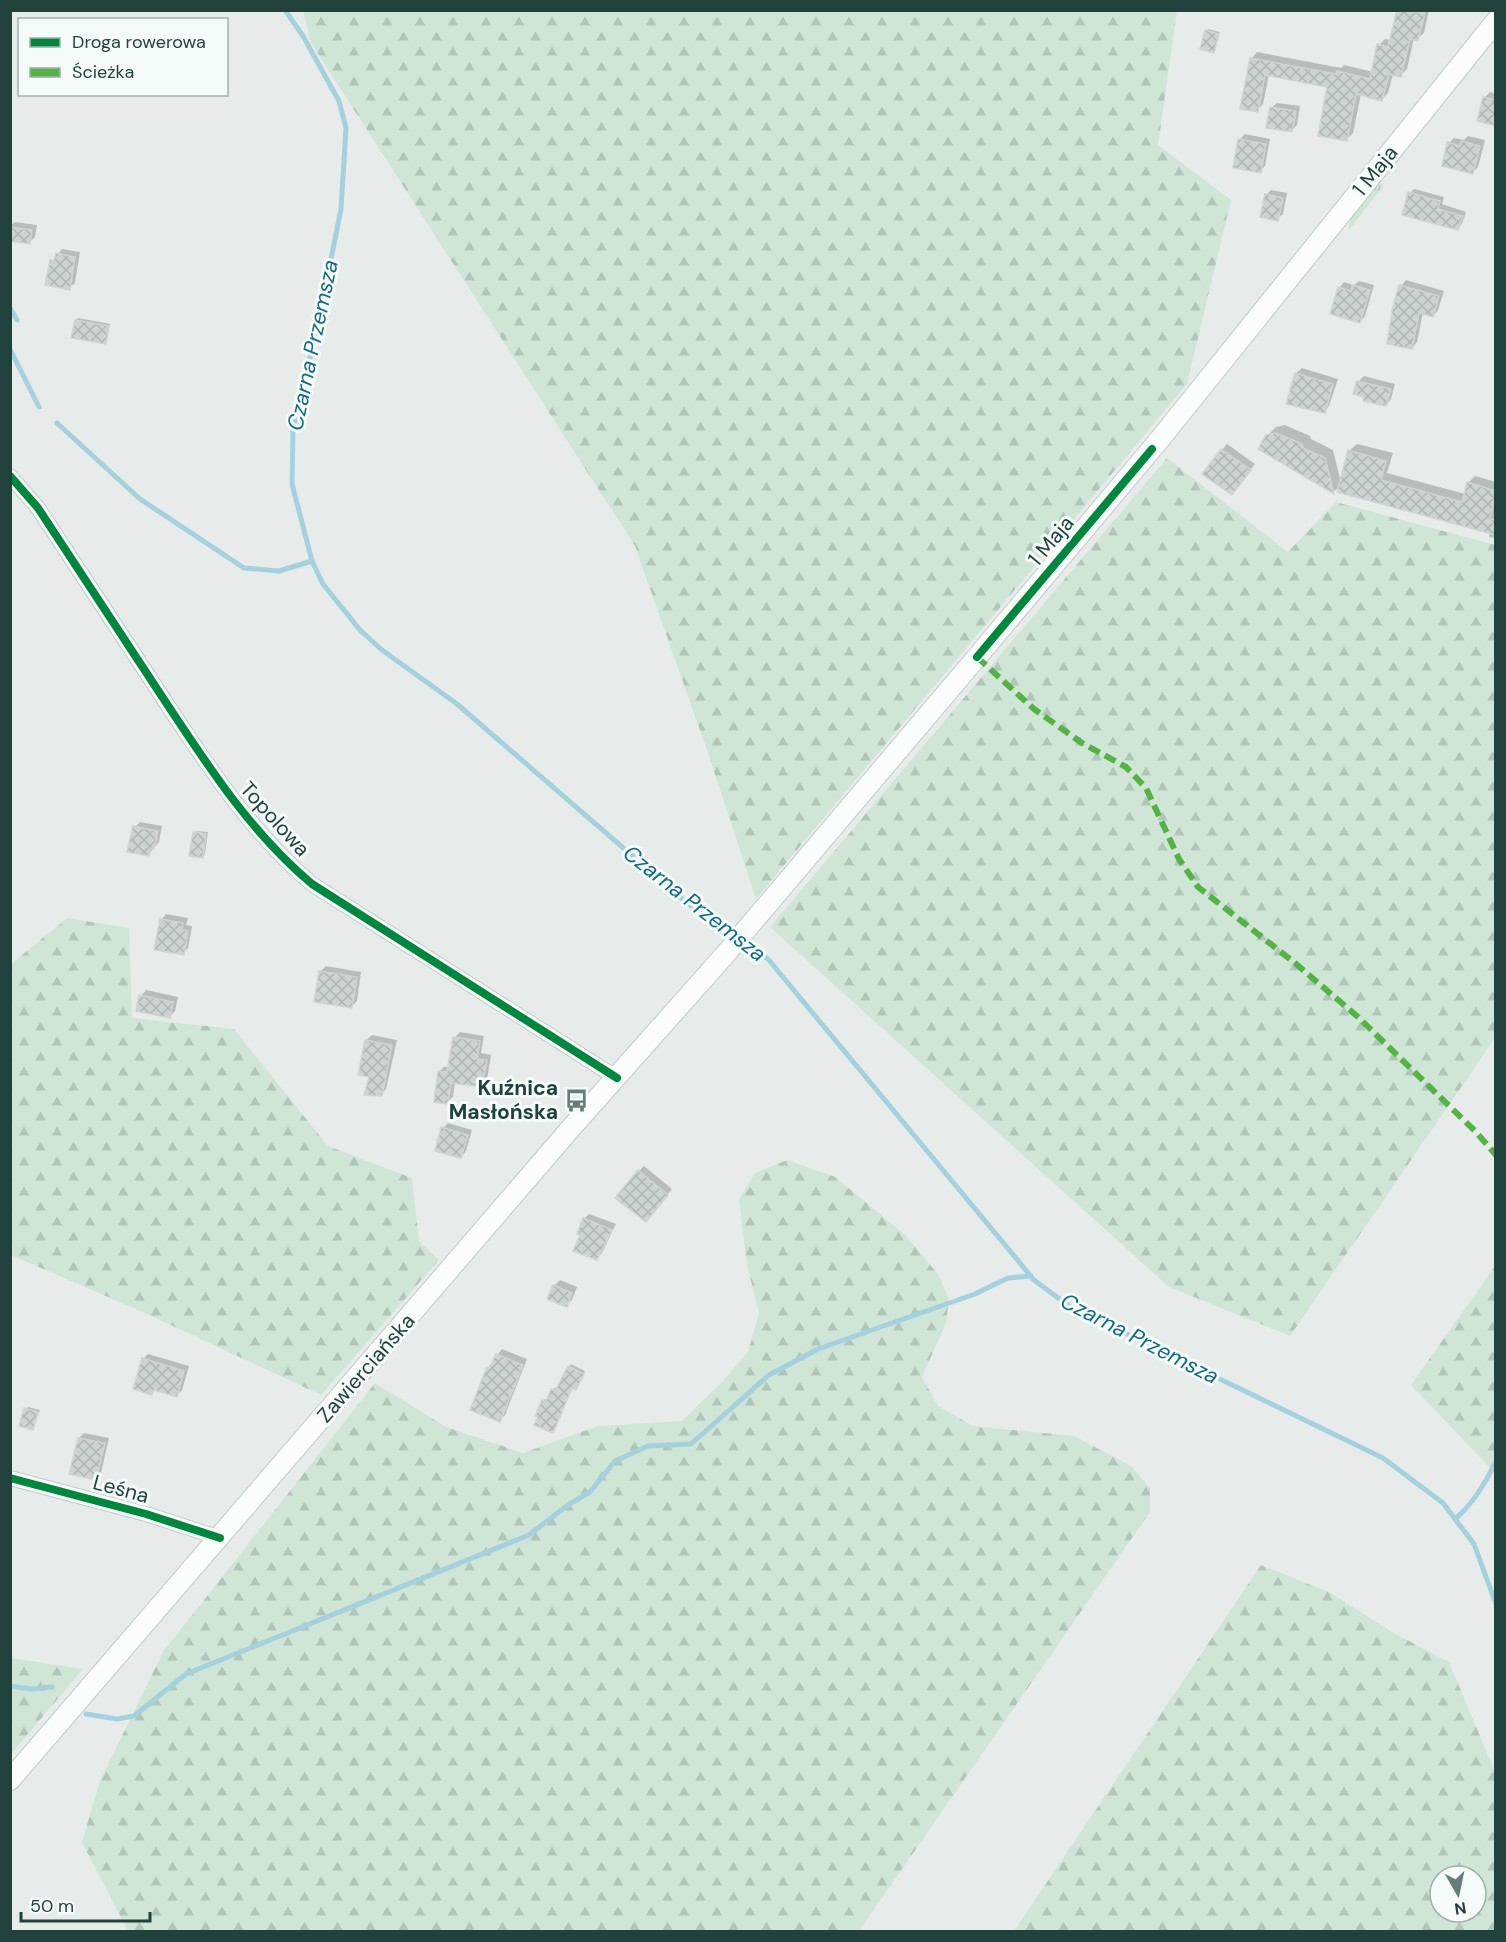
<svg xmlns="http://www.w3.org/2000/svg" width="1506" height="1942" viewBox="0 0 1506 1942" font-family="'DM Sans',sans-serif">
  <defs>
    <pattern id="grass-tufts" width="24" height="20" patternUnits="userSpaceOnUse" patternTransform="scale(1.5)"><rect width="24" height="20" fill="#cfe6d7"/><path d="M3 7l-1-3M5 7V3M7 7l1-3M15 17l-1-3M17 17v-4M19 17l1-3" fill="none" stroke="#b1c6b9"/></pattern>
    <pattern id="forest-firs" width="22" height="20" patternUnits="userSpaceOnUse" patternTransform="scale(1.5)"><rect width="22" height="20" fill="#cfe6d7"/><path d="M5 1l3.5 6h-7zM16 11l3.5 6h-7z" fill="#b1c6b9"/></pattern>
    <pattern id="building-cross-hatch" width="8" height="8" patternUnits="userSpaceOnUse" patternTransform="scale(1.5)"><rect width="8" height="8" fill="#cdd3d1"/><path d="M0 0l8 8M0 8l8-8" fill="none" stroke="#b0b6b4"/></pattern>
  </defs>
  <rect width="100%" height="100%" fill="#e7ecea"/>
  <!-- grass -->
  <path fill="url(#grass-tufts)" d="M1380,183L1384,185L1349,230C1348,213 1370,195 1380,183Z"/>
  <!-- forest -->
  <g fill="url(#forest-firs)" fill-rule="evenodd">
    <polygon points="303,11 1177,11 1158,145 1231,200 1187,384 756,899 708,753 635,546 311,43"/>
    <polygon points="1167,458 1288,552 1336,502 1495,545 1495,1038 1290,1336 1169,1287 770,927"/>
    <polygon points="67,918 129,928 132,1018 234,1029 328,1146 412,1178 419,1241 439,1260 321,1395 147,1314 11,1255 11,964"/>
    <polygon points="787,1160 835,1177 904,1234 938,1274 949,1299 946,1323 922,1377 938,1406 973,1426 1074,1436 1131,1466 1150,1488 1150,1512 859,1931 128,1931 82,1842 100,1781 163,1652 375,1383 446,1427 523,1453 598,1426 682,1421 722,1382 748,1352 759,1313 747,1265 739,1199 755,1173"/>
    <polygon points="1495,1266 1495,1473 1411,1385"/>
    <path d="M1261,1565L1331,1593L1390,1631L1449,1662L1495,1772V1931H1014ZM1440,1876H1476V1912H1440Z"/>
    <polygon points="11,1658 83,1669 11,1754 10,1658"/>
  </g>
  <!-- shadow -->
  <g fill="#0003">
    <polygon points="1398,10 1429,10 1424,33 1417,39 1414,38 1407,69 1401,75 1393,74 1388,93 1382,99 1361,94 1353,133 1346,140 1329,86 1269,75 1263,104 1257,110 1251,59 1257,52 1341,68 1344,65 1373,72 1379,45 1385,39 1391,40"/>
    <polygon points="1208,29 1220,32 1214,51 1206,31"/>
    <polygon points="1490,92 1496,94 1496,125 1484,98"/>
    <polygon points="1277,103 1300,106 1297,125 1292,130 1271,108"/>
    <polygon points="1245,134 1270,139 1265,166 1260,171 1239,140"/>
    <polygon points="1468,136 1485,140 1478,167 1473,172 1449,143 1454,138 1464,140"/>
    <polygon points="1414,189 1444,197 1442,204 1466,212 1462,224 1458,228 1410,193"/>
    <polygon points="1271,190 1287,193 1283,214 1277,219 1266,195"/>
    <polygon points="15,222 37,225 35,237 29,243 10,240 10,226"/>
    <polygon points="62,249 80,252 75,283 69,288 52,261"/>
    <polygon points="1406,280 1444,291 1438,310 1433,316 1423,313 1417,342 1412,348 1401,286"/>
    <polygon points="1359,281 1374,285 1365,316 1360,322 1339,288 1344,282 1354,285"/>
    <polygon points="78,318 110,324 107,340 105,343 76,320"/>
    <polygon points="1302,368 1338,379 1329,406 1324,412 1296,373"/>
    <polygon points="1364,376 1395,384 1391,399 1386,405 1365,396 1358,382"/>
    <polygon points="1285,425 1310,436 1311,439 1333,450 1341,483 1349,451 1357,444 1393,453 1387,473 1465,494 1468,483 1475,476 1496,482 1496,538 1489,537 1490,532 1341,485 1333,492 1267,436 1276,427"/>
    <polygon points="1227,444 1255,464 1232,493 1222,450"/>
    <polygon points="140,822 162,826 159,842 149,854 135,827"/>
    <polygon points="196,831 208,832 205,854 202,857 194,833"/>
    <polygon points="166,914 188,918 186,925 192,926 188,948 183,953 161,920"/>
    <polygon points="326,966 361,972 357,1001 352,1006 320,972"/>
    <polygon points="146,990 178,997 175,1011 170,1016 141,996"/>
    <polygon points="460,1032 484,1036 481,1053 491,1055 487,1080 482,1086 455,1082 453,1097 447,1102 439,1072 444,1067 450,1067 455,1037"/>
    <polygon points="372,1035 397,1040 386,1089 381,1095 370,1076 366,1040"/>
    <polygon points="448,1123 472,1130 466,1151 461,1157 443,1128"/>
    <polygon points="644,1166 672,1189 651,1215 639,1171"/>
    <polygon points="589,1214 616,1224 602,1253 597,1258 582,1234 584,1219"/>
    <polygon points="560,1280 577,1287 572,1300 566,1305 554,1286"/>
    <polygon points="502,1349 527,1359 505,1415 500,1420 488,1368"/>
    <polygon points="148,1354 189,1366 182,1390 177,1395 156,1389 152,1393 143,1359"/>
    <polygon points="571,1364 585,1371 578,1386 573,1387 555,1429 543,1401 545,1399 548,1400 554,1388 557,1389"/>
    <polygon points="28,1407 40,1410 33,1428 26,1409"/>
    <polygon points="84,1433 109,1438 101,1473 96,1479 79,1438"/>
  </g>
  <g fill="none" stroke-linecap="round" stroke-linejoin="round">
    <!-- stream -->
    <g stroke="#a4d1dd" stroke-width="5">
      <polyline points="285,10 303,36 339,101 346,128 341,209 318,324 293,428 292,484 312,561 323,584 360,630 382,650 457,704 687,903 768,959 1034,1280 1069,1306 1383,1458 1443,1503 1455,1519 1474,1544 1496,1604"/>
      <polyline points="10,308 17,320"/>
      <polyline points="10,349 39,407"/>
      <polyline points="57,423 140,499 244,568 279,571 312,561"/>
      <path d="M1455,1519C1473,1504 1486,1482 1496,1461"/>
      <polyline points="10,1686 31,1689 52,1687"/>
      <polyline points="86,1714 117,1719 134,1716 186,1674 529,1535 568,1505 590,1492 615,1461 648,1446 691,1444 769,1375 818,1349 975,1294 1008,1278 1031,1276"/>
    </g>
  </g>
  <!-- building -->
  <g fill="url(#building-cross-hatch)" stroke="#cfd5d3" stroke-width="1.5">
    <polygon points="1397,10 1425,13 1418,41 1410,39 1401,77 1389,74 1382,101 1356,94 1347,141 1318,136 1327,87 1265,75 1258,112 1240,109 1250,58 1336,74 1337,71 1370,79 1377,44 1388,47"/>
    <polygon points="1205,30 1219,34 1214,53 1200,49"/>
    <polygon points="1483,97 1496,100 1496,126 1477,121"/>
    <polygon points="1270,107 1296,111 1292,132 1266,128"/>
    <polygon points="1238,139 1266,144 1261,173 1233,168"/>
    <polygon points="1461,141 1480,146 1473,174 1442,166 1447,142 1460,146"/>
    <polygon points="1408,192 1440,201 1438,209 1463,216 1458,230 1402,215"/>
    <polygon points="1265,194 1283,198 1278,221 1260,217"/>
    <polygon points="10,227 32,230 30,244 10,241"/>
    <polygon points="56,253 75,257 70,290 45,285 50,260 54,261"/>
    <polygon points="1352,285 1370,290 1360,323 1330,314 1338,287 1351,291"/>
    <polygon points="1399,285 1439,296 1433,317 1419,313 1412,349 1387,344 1393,306"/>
    <polygon points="75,320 109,326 106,344 71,338"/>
    <polygon points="1295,373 1333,384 1325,413 1286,404"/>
    <polygon points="1357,381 1391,389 1386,406 1363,401 1364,397 1353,394"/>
    <polygon points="1276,433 1302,444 1303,448 1325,458 1334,494 1258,449 1266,435"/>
    <polygon points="1221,449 1251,470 1232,495 1202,474"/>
    <polygon points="1348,450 1386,461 1381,480 1462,502 1467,482 1496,491 1490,519 1496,520 1496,535 1337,492"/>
    <polygon points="133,826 158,831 154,849 151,848 149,856 127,852"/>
    <polygon points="193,832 206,834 203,858 189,856"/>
    <polygon points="160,919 183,923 182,930 188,931 184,955 154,950"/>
    <polygon points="319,971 357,977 352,1008 314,1002"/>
    <polygon points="139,995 173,1002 170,1018 136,1011"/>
    <polygon points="453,1037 480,1041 477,1059 487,1060 482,1087 451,1083 448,1104 434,1102 438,1071 447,1072"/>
    <polygon points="365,1040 392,1045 382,1096 364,1095 369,1077 358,1075"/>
    <polygon points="441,1127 468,1135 461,1158 435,1151"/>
    <polygon points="638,1170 668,1195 646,1222 615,1198"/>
    <polygon points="583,1218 612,1230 597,1260 573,1251 580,1235 577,1234"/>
    <polygon points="553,1285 572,1293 567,1307 547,1299"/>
    <polygon points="496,1354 523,1365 500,1422 470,1410 487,1367 490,1368"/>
    <polygon points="142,1358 184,1371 177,1397 154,1390 152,1395 133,1389"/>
    <polygon points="568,1366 584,1374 576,1390 572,1388 553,1433 534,1425 538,1417 535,1416 542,1400 546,1402 551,1389 555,1391"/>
    <polygon points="24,1408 38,1412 33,1430 19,1426"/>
    <polygon points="78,1438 105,1443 96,1480 69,1474"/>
  </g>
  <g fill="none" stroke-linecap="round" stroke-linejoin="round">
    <defs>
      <g id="minor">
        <path d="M10,476L38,508C79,570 120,633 161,695C206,763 249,831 312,884L617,1078"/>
        <polyline points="10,1478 146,1514 220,1538"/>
      </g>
      <polyline id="secondary" points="10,1780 571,1128 723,957 977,657 1160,439 1496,21"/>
    </defs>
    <!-- minor casing -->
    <use href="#minor" stroke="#c4c9c7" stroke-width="16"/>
    <!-- secondary casing -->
    <use href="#secondary" stroke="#c2cac7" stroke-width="22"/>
    <!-- minor -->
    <use href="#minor" stroke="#fbfcfc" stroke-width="14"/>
    <!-- secondary -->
    <use href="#secondary" stroke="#fbfcfc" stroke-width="20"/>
    <!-- quiet -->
    <polyline stroke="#55b346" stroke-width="6" stroke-dasharray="12 6" stroke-linecap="butt" points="977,657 1034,709 1082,743 1126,767 1146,788 1179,859 1198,887 1295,963 1358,1017 1476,1132 1496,1155"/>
    <defs>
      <g id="cycleway">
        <path d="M10,476L38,508C79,570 120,633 161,695C206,763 249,831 312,884L617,1078"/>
        <polyline points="977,657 1152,449"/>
        <polyline points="10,1478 146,1514 220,1538"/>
      </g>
    </defs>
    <!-- cycleway casing -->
    <use href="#cycleway" stroke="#f5fbf8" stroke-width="11"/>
    <!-- cycleway -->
    <use href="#cycleway" stroke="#00873e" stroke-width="8"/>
  </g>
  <!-- icons -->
  <defs>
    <symbol id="bus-bare" viewBox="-9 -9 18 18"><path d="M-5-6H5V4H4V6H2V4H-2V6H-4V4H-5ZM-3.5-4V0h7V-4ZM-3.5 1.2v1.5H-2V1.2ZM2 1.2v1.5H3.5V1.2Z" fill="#667e79" stroke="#f5fbf8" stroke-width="2.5" paint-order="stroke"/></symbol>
  </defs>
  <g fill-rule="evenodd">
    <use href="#bus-bare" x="560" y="1084" width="33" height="33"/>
  </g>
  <g text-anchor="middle" stroke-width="6" stroke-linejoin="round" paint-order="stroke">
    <!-- street labels -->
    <g font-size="21" fill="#21423c" stroke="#f5fbf8">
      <text transform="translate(1375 171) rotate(-51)" y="7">1 Maja</text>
      <text transform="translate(1051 541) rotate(-50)" y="7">1 Maja</text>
      <text transform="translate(275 819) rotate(48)" y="7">Topolowa</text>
      <text transform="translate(366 1368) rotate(-49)" y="7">Zawierciańska</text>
      <text transform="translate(121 1489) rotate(15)" y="7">Leśna</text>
    </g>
    <!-- poi labels -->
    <g font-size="21" font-weight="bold" fill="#21423c" stroke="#f5fbf8" text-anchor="end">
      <text x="558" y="1095">Kuźnica<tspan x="558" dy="24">Masłońska</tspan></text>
    </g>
    <!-- water labels -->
    <g font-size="22" font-style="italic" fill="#146a85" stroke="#f5fbf8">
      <text transform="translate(312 345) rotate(-78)" y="8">Czarna Przemsza</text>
      <text transform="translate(695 903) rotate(38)" y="8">Czarna Przemsza</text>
      <text transform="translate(1140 1338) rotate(27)" y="8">Czarna Przemsza</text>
    </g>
  </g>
  <!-- border -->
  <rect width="1506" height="1942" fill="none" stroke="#21423c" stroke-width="24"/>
  <!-- legend -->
  <rect x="18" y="18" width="210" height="78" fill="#f5fbf8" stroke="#a0b1ad" stroke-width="1.5"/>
  <rect x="30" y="38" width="30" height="9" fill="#00873e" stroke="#a0b1ad" stroke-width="1.5"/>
  <text x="72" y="48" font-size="18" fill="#21423c">Droga rowerowa</text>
  <rect x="30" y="68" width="30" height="9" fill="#55b346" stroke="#a0b1ad" stroke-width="1.5"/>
  <text x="72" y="78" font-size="18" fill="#21423c">Ścieżka</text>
  <!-- north arrow -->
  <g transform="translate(1458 1894) rotate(171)"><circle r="28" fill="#f5fbf8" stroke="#a0b1ad" stroke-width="1.5"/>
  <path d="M0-4.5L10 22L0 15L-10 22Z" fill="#667e79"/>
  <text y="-9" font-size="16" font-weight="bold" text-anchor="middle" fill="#21423c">N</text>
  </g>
  <!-- scale -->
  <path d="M21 1912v9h129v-9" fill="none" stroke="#21423c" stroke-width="3"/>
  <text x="30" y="1912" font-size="18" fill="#21423c" stroke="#f5fbf8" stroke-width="4.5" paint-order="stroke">50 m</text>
</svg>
